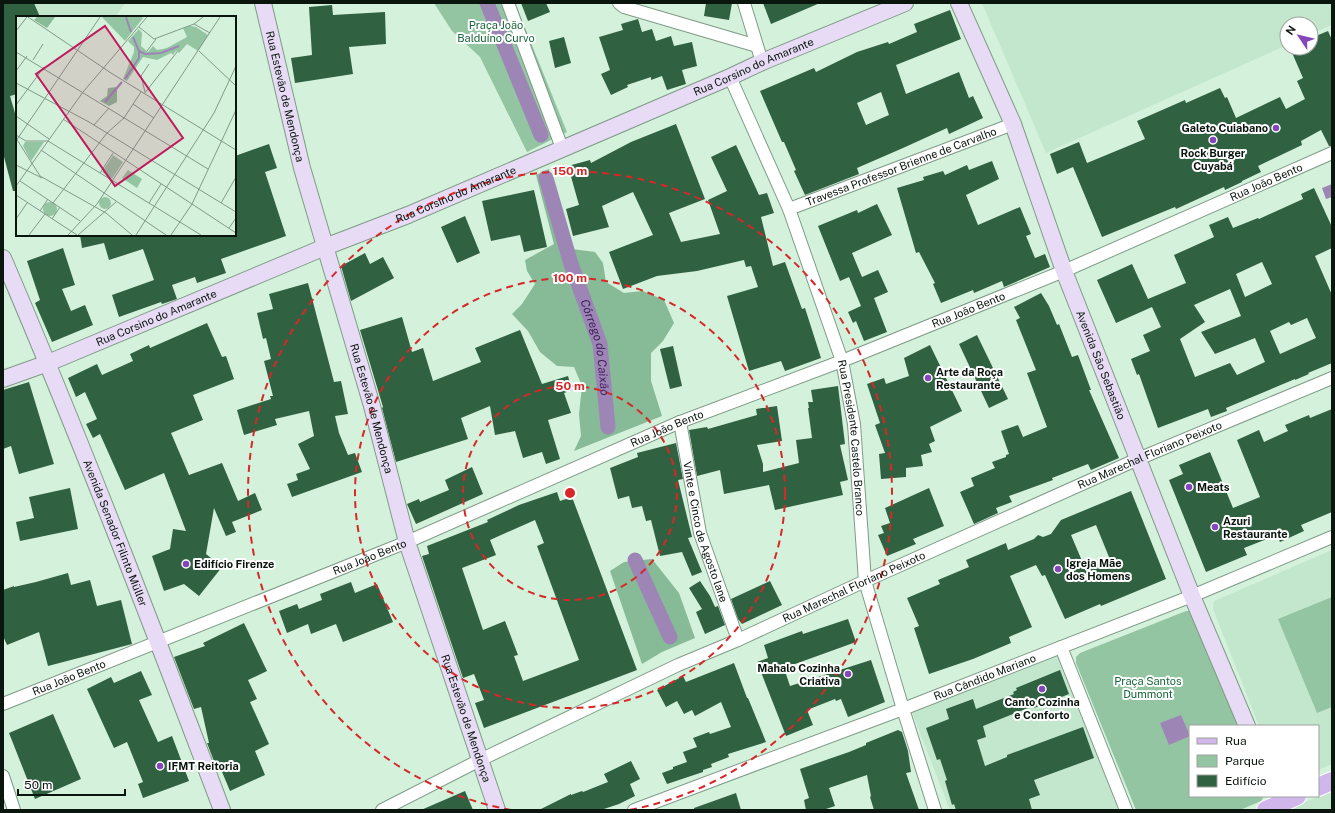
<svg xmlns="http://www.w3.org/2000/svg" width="1335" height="813" viewBox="0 0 1335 813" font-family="'Public Sans',sans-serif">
  <rect width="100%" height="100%" fill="#d4f1db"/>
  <!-- built -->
  <g fill="#c3e7cd">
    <polygon points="3,3 125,3 115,17 17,17 17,97 3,101"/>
    <polygon points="982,3 1332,3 1332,25 1311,34 1311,24 1287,24 1287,45 1046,153"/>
    <polygon points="1332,550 1332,764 1318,770 1318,726 1259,726 1213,609 1214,601"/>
    <polygon points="1059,648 1121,810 950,810 910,707"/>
    <polygon points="1332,791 1332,810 1292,810 1291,808"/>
  </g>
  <!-- green -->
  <g fill="#94c5a2">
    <polygon points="434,3 515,3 567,132 527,152 480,57 452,31"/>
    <polygon points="1332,597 1332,707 1317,713 1278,619"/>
    <polygon points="1186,611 1190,611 1240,726 1190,726 1190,796 1264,796 1261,801 1240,810 1136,810 1076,663 1076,657 1080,653"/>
  </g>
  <!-- forest -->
  <g fill="#87ba96">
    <polygon points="549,169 572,249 595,252 603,263 606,282 624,293 643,291 664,300 674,323 663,341 651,353 651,381 662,416 574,451 581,436 579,414 582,386 574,367 557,366 540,352 528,331 512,314 522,304 535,284 527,271 525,260 554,244 536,175"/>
    <polygon points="652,559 679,593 695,638 662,652 642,664 610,571 624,562"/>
  </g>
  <!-- water -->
  <g fill="#9d85b6">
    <polygon points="1332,184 1332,197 1326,199 1322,188"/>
    <polygon points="1181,715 1190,736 1169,745 1160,723"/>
  </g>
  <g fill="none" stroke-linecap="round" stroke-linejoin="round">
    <!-- canal -->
    <g stroke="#9d85b6" stroke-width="15">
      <polyline points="487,3 541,135"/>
      <path id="s1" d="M546,178L571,264L600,344L608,427"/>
      <polyline points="635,560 670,637"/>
    </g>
  </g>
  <!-- building -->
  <g fill="#306141" fill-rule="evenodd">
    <polygon points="3,3 34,3 40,17 17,17 17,94 10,96 17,120 17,191 13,191 3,153"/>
    <polygon points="521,3 546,3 550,12 528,21"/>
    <polygon points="706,3 732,3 729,20 704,16"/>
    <polygon points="763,3 820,3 771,24"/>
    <polygon points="332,5 333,15 385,12 386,44 349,47 353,74 295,83 291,58 312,55 309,7"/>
    <path d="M950,10L961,39L896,65L906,94L959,72L969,98L973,96L983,118L949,134L947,128L903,148L857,168L859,174L805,195L794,171L796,170L784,142H782L760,91L814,68L816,72L857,52L888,42L889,44L917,32L914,24ZM881,92L889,115L866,125L857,103Z"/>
    <polygon points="638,19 642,32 652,29 656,41 671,36 674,46 692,42 697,66 682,70 686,84 667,90 662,76 651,80 651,77 627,85 628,87 611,95 601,74 610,70 599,37 623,30 621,24"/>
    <polygon points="1328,31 1332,40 1332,146 1329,146 1321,130 1301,141 1302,145 1258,166 1261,172 1242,181 1242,182 1225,190 1224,187 1176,209 1175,207 1102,237 1073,167 1057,174 1050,154 1079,142 1087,163 1145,139 1137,121 1185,100 1186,103 1220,88 1225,98 1227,97 1236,118 1280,97 1286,109 1305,99 1297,81 1303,78 1290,48 1311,48 1311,38"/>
    <polygon points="564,37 571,63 555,68 549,41"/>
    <polygon points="676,124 705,199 669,213 681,242 720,234 708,200 727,191 711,157 736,145 759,195 767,193 774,213 761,217 773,266 785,262 802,309 805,308 821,358 785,371 781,361 749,371 727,296 758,287 751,266 746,267 744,260 697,271 657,276 623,289 609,252 653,235 633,192 602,206 609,227 573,236 566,209 579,205 568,166 590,160 591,163 631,142"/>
    <polygon points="269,144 277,168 265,172 286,236 221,259 226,273 197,283 195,277 172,285 177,299 162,304 161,302 119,317 112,295 154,280 143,249 109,260 104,243 82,248 80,235 235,235 235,156"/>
    <polygon points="992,161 999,179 966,195 978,225 1020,207 1031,234 1026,236 1035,258 1045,254 1050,267 1004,287 1002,281 974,293 973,290 941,303 933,284 935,283 919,252 916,253 897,188 924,180 923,177 943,171 945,175 967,165 969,170"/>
    <path d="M1314,188L1332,227V248L1315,256L1332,295V363L1308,373L1309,374L1295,380V379L1226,408L1227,411L1211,417L1208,409L1158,428L1139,374L1137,375L1131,359L1150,351L1143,335L1161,327L1152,307L1116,323L1097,280L1132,264L1148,299L1186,283L1174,255L1214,237L1209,225L1228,217L1233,228L1258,218L1259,219L1303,199L1301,194ZM1262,262L1272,284L1245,297L1236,274ZM1230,289L1241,316L1201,332L1215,354L1255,338L1265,362L1237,375L1230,363L1195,377L1180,339L1205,322L1194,305ZM1307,318L1316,338L1280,354L1270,331L1289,322L1291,325Z"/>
    <polygon points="534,190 547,247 524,252 520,235 491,241 482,201"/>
    <polygon points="877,204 892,235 852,253 862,277 878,270 888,292 874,298 887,332 864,341 856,321 853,323 848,312 861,306 849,277 840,281 818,226 857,210 858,213"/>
    <polygon points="465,216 480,253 457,263 441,227"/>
    <polygon points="63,248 75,285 62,289 71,311 85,305 93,325 52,342 35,303 40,300 27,261"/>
    <polygon points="365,253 370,264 383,257 394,278 351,301 341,266"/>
    <polygon points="308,283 334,382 341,381 348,414 335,416 339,433 348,455 355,453 362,472 292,497 287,484 298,480 296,474 310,469 298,444 314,436 309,411 275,419 277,425 244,435 237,410 271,399 270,396 273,396 264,361 271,359 266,338 263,339 257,313 273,309 269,294"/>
    <polygon points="1041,293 1049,306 1057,325 1059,324 1072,357 1078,355 1091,390 1089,390 1119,458 1091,470 1088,464 1052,478 1053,480 1009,496 1012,502 996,508 998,513 974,524 960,492 974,486 971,478 995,468 992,462 1006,457 1006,455 1009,454 1001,431 1018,425 1023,437 1047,427 1027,373 1036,370 1016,320 1020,318 1014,307"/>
    <polygon points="402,317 412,352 423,348 433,381 481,362 475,348 520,330 542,384 568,376 572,390 564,393 571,413 548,420 560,459 546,464 542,452 523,458 515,431 495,435 490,406 461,418 468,439 396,462 382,408 383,407 360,330"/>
    <polygon points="207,323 222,357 226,356 234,379 193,395 203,420 171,433 189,475 222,463 238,501 255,493 262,510 232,522 236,532 226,536 214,508 206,554 222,567 199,596 184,584 164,591 152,556 170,549 173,529 186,531 164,473 125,490 100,434 93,438 86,424 97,419 85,392 76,397 68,378 97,364 102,375 133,361 130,354 149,345 150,348"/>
    <polygon points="977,335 1008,399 989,408 959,344"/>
    <polygon points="930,345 962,411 930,427 935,441 929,444 932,452 921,455 923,466 906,468 906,477 881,479 879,454 885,453 875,425 880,423 867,384 884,378 886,384 909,376 904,358"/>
    <polygon points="673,346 682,386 670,389 660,349"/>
    <polygon points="29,382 54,464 19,474 11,446 3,449 3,390"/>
    <polygon points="838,386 845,444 840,445 848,480 840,482 843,495 775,510 769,485 724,494 720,470 697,476 689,430 707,427 708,429 757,415 756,409 777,406 782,441 757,445 763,464 763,472 799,463 796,440 812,438 808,408 809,408 808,402 813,402 811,390"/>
    <polygon points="1332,409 1332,512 1301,525 1304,531 1280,542 1277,535 1244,548 1247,555 1206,572 1169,480 1183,474 1179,465 1210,452 1233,508 1260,497 1237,440 1259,430 1264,442 1288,431 1285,425 1309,415 1310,418"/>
    <polygon points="676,443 683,479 678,480 692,537 688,538 702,572 692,576 682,552 660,556 651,520 646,521 642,506 632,508 629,496 618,499 610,468 638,457 637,453"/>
    <polygon points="472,467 483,494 416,524 407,504 419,499 420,502 449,490 445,480"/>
    <polygon points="70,488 78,529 20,541 16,522 34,518 29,497"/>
    <polygon points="929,488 944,526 913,539 916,544 887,556 878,535 884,533 881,526 890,523 885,508"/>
    <path d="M1131,491L1166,579L1101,606L1100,604L1065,619L1045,575L1042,576L1036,565L1010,576L1032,627L1009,637L1011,643L973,659L929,674L914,628L919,626L907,598L940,584L938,580L969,567L966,560L1006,543L1008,550L1034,539L1038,535L1043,537L1051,534L1061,520ZM1096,525L1109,557L1085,568L1071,535Z"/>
    <path d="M557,492L560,501L572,497L637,670L484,728L475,703L484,700L474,674L463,678L422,556L429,554L427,546L488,522L487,520L519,505ZM535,520L544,543L537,546L579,660L523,681L514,656L518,655L505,621L483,630L462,568L496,555L490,540Z"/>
    <polygon points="68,573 71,585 90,580 97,606 121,600 132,644 48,666 39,632 7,645 3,636 3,590 14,586 14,587 36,582"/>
    <polygon points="700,581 710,596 715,607 718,606 725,625 705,634 696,612 702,609 689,588"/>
    <polygon points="770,581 782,605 742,624 738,619 731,599"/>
    <polygon points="351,582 355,593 377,584 393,622 343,642 336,624 311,634 308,624 287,633 279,611 297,604 299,609 322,600 320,594"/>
    <polygon points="848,619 856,642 784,668 790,686 871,660 885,702 848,717 841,699 836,701 835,699 807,710 813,725 786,736 757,662 768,658 764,645 802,631 803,634"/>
    <polygon points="244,623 267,671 248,680 257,699 250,702 269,744 255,751 265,775 230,791 220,767 217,769 207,743 209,743 201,707 194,709 174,657 205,646 203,643"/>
    <polygon points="734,663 747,698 748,698 766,742 728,754 729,757 711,764 712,767 703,770 703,772 667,784 662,773 673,769 673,767 687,762 683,752 697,747 693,738 709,732 710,734 731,727 721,702 695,716 692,710 684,714 677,701 666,707 657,690 683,676 686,682"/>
    <polygon points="1060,670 1069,694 1034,708 1033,706 983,726 986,737 977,740 985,766 1007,757 1007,755 1083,727 1094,758 1034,780 1040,795 1029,799 1032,810 956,810 954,804 952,805 945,781 947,780 940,759 937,760 926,728 949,719 946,709 973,699 976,709 1014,694 1013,692 1017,690 1016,688"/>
    <polygon points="141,671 152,695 139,700 158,742 172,736 189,781 143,798 138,784 143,782 127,742 114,748 87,689 111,677 114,683"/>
    <polygon points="53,714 81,779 35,799 9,733"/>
    <polygon points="898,730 902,732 908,751 911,772 906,773 919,810 874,810 870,797 871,796 867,775 829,788 835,806 823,810 806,810 804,800 809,798 800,769 849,752 866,745 866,743"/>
    <polygon points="631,761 640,779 630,784 635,796 619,804 601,810 539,810 571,794 571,795 582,791 583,792 608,782 604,774"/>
    <polygon points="465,791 473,810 421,810"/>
    <polygon points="736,793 741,810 694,810 694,808"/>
  </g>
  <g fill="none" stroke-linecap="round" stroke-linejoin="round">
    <defs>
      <g id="street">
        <polyline points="508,3 562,148"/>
        <polyline points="619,3 624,7 757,46"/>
        <polyline points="744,3 762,62"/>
        <path id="s2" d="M730,77L789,209L842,361L854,424L865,581L903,709L935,810"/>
        <path id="s3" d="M789,209L1013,124"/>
        <path id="s4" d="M680,422L700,533L738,640"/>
        <polyline points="1061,647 1126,810"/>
        <path id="s5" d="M3,704L407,542L680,422L842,361L1064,271L1332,153"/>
        <polyline points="3,776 14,810"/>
        <path id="s6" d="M382,810L480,760L678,665L738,640L865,581L1138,459L1332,378"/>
        <path id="s7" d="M634,810L903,709L1192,596L1332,537"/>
      </g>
      <g id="secondary">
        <path id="s8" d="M263,3L302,168L372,406L407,542L497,810"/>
        <path id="s9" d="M959,3L1013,124L1064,271L1192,596L1247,726"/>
        <path id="s10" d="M3,258C81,440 152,625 222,810"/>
        <path id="s11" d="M3,379L48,363L325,247L408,215L730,77L762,62L905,3"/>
      </g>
      <g id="primary">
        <polyline points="1318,787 1332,781"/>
        <polyline points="1266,810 1297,796"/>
      </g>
    </defs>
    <!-- street casing -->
    <use href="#street" stroke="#7f9b87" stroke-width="14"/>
    <!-- secondary casing -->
    <use href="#secondary" stroke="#7f9b87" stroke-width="18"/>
    <!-- primary casing -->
    <use href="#primary" stroke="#fff" stroke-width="20"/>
    <!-- street -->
    <use href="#street" stroke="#fff" stroke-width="12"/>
    <!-- secondary -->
    <use href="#secondary" stroke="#e8dbf5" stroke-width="16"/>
    <!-- primary -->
    <use href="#primary" stroke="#d1b6eb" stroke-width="18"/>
  </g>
  <!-- distance rings -->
  <g fill="none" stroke="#d62828" stroke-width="2" stroke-dasharray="7 5">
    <circle cx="570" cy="493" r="107"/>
    <circle cx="570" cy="493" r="215"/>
    <path d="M511 810A322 322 0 1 1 629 810"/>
  </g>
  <!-- markers -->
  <g fill="#8546bb" stroke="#fff" stroke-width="1.5">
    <circle cx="1276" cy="128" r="4"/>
    <circle cx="1213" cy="140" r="4"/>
    <circle cx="928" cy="378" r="4"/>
    <circle cx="1189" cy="487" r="4"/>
    <circle cx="1215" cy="527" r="4"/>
    <circle cx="186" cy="564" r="4"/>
    <circle cx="1058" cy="569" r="4"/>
    <circle cx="848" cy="674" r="4"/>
    <circle cx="1042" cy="689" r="4"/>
    <circle cx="160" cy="766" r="4"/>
  </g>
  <g text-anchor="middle" stroke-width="4" stroke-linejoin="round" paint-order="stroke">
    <!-- park labels -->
    <g font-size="11" fill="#166739" stroke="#fff">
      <text x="496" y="29">Praça João<tspan x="496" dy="13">Balduíno Curvo</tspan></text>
      <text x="1148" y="685">Praça Santos<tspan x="1148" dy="13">Dummont</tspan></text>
    </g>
    <!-- street labels -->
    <g font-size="11" fill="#0a150e" stroke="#fff">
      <text dy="4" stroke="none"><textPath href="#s11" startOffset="813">Rua Corsino do Amarante</textPath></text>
      <text dy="4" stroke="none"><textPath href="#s8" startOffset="96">Rua Estevão de Mendonça</textPath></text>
      <text dy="4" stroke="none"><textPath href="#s3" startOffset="120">Travessa Professor Brienne de Carvalho</textPath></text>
      <text dy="4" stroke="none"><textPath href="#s5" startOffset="1367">Rua João Bento</textPath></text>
      <text dy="4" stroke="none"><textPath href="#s11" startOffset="489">Rua Corsino do Amarante</textPath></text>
      <text dy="4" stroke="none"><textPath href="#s5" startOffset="1043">Rua João Bento</textPath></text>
      <text dy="4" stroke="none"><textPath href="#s11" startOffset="165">Rua Corsino do Amarante</textPath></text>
      <text dy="4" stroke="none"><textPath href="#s9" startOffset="389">Avenida São Sebastião</textPath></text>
      <text dy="4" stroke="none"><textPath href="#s8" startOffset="420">Rua Estevão de Mendonça</textPath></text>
      <text dy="4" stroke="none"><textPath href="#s5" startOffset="719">Rua João Bento</textPath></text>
      <text dy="4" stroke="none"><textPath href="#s2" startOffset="383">Rua Presidente Castelo Branco</textPath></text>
      <text dy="4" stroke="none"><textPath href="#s6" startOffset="846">Rua Marechal Floriano Peixoto</textPath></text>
      <text dy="4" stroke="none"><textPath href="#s4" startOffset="113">Vinte e Cinco de Agosto lane</textPath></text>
      <text dy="4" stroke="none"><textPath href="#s10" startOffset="297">Avenida Senador Filinto Müller</textPath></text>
      <text dy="4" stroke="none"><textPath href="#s5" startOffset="395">Rua João Bento</textPath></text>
      <text dy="4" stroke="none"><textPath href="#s6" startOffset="522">Rua Marechal Floriano Peixoto</textPath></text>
      <text dy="4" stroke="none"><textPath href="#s7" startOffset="375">Rua Cândido Mariano</textPath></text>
      <text dy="4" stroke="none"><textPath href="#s5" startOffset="71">Rua João Bento</textPath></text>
      <text dy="4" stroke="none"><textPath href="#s8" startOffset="744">Rua Estevão de Mendonça</textPath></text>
    </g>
    <!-- poi labels -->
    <g font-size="11" font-weight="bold" fill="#0a150e" stroke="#fff" text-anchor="start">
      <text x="1268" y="132" text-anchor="end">Galeto Cuiabano</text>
      <text x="1213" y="157" text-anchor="middle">Rock Burger<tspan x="1213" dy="13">Cuyabá</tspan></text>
      <text x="936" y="376">Arte da Roça<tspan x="936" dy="13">Restaurante</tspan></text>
      <text x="1197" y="491">Meats</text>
      <text x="1223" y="525">Azuri<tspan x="1223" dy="13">Restaurante</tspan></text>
      <text x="1066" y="567">Igreja Mãe<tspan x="1066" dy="13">dos Homens</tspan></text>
      <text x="194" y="568">Edifício Firenze</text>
      <text x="840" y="672" text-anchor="end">Mahalo Cozinha<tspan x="840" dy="13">Criativa</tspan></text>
      <text x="1042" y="706" text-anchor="middle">Canto Cozinha<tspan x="1042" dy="13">e Conforto</tspan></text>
      <text x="168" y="770">IFMT Reitoria</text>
    </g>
    <!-- water labels -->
    <g font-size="12" font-style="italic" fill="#3f1f5b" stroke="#fff">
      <text dy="4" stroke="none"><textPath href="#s1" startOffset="177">Córrego do Caixão</textPath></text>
    </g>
  </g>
  <!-- overview -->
  <g transform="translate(16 16)">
    <rect width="220" height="220" fill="#d4f1db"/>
    <path d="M86,1H126L127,2L109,25ZM174,10L180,11L192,19L182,35L171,28L163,37L160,35L157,39L155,37L141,44L127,41L111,65L107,63L118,36V31L112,25L123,13L126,17L125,30L132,36L137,30L141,34L151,32L171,21L167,12ZM9,126H28L15,145L7,130ZM97,139L107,146L96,163L86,156ZM112,154L126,163L121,172L106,162ZM83 187a6 6 0 1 1 12 0a6 6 0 1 1-12 0ZM27 193a7 7 0 1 1 14 0a7 7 0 1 1-14 0Z" fill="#94c5a2"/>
    <path d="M21,1H39L31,12L18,4ZM105,65L101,73V86L93,90L84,85L91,80L92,72L101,71Z" fill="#87ba96"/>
    <path fill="none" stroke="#9d85b6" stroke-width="2" d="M110,1L115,16M123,35L129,38L145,37L163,30M109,63L123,42V35L117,21M89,86L106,66"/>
    <path fill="none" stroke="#839989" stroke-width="1" d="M12,1L95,57L220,134M178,8L194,17M123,11L138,23L178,8L187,1M0,15L11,1M131,35L140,23M183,35L220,70M0,36L192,153M17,44L27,28M0,55L11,40M0,67L73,106L220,196M129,76L125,60L133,48M128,78L161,36M117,88L138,102M0,89L28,51M0,100L33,123M47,103L220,217M78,109L93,92M0,119L10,125H32L185,219M0,122L24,160L90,197L116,219M0,125L84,1M25,134L150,219M0,149L26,162M84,157L97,137M4,165L64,205M0,170L67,76L131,1M0,179L61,219M37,187L91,117L108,102L125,76M133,187L145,168M205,187L220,161M24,195L32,183M0,203L11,187M36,203L44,191M213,212L220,202M13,219L29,198M52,219L81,188L204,1M62,219L100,186M120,219L198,97L220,50M155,219L176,188L220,94"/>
    <path fill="#c2185b" fill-opacity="0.15" stroke="#c2185b" stroke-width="2" d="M89,10L167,122L99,170L20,58Z"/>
    <rect width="220" height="220" fill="none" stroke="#0a150e" stroke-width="2"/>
  </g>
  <circle cx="570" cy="493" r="6" fill="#d62828" stroke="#fff" stroke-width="2"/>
  <g font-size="12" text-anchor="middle" font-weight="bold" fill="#d62828" stroke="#fff" stroke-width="4" stroke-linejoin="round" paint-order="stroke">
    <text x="570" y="175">150 m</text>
    <text x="570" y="282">100 m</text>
    <text x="570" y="390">50 m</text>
  </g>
  <!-- border -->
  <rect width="1335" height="813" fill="none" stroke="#0a150e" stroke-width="8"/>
  <!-- legend -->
  <rect x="1189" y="725" width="130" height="72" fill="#ffffff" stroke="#9da19f"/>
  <rect x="1197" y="738" width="20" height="6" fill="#d1b6eb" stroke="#9da19f"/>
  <text x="1225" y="745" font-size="12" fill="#0a150e">Rua</text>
  <rect x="1197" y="755" width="20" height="12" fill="#94c5a2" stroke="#9da19f"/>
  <text x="1225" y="765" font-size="12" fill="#0a150e">Parque</text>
  <rect x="1197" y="775" width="20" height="12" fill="#306141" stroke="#9da19f"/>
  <text x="1225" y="785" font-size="12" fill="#0a150e">Edifício</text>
  <!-- north arrow -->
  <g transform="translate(1299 36) rotate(305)"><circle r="19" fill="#ffffff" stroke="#9da19f"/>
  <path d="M0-3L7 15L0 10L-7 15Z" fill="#8546bb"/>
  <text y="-6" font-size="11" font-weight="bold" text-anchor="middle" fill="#0a150e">N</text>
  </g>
  <!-- scale -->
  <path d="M18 789v6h107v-6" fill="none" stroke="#0a150e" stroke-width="2"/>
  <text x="24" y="789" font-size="12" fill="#0a150e" stroke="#ffffff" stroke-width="3" paint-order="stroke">50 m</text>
</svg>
